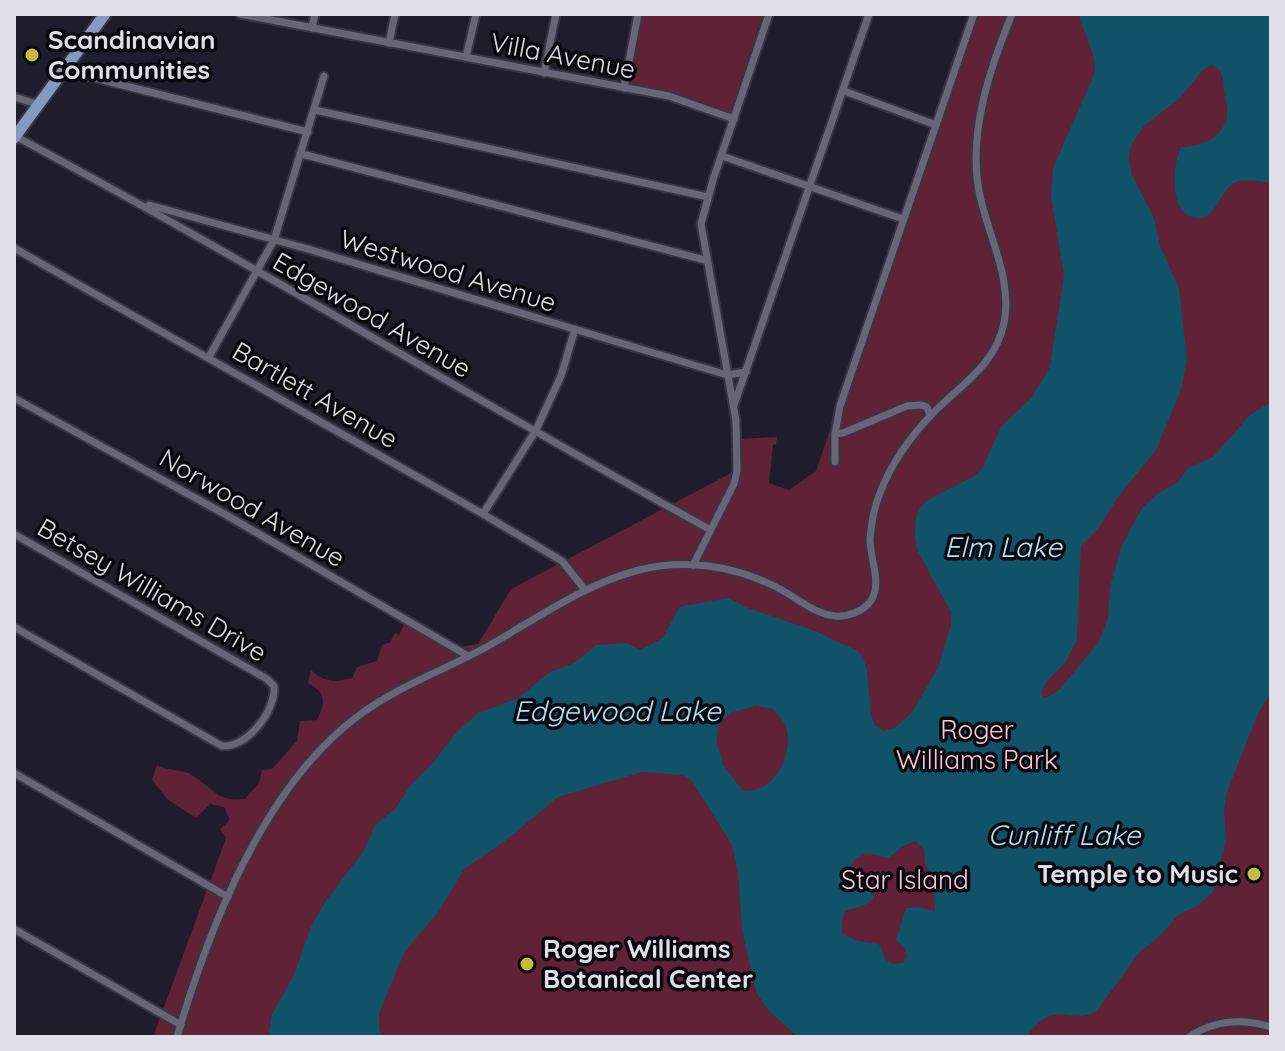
<svg xmlns="http://www.w3.org/2000/svg" width="1285" height="1051" viewBox="0 0 1285 1051" font-family="Quicksand,sans-serif">
  <rect width="100%" height="100%" fill="#1f1c2b"/>
  <!-- green -->
  <g fill="#612137">
    <polygon points="642,14 763,14 730,114 629,85"/>
    <path d="M971,14H1271V1037H153L226,838L220,829L230,820L224,807L210,804L196,818L167,799L152,780L157,765C167,771 178,769 188,773C199,778 217,796 225,798C231,800 239,799 245,799L259,783L262,770L272,769L297,741L300,721L317,720C326,702 326,692 308,683L311,670C325,683 334,682 352,678L357,667L377,661L382,645L390,642L395,633L399,635L406,620L454,648L478,644L511,589L735,471L737,439L777,437L776,444L773,445L769,483L789,490L816,471L829,433Z"/>
  </g>
  <!-- water -->
  <path fill="#105268" fill-rule="evenodd" d="M1079,14H1271V183C1261,182 1248,179 1239,181C1220,186 1218,219 1198,218C1168,217 1172,165 1181,147C1203,146 1227,137 1227,111C1227,104 1225,97 1224,91C1223,78 1224,70 1211,65L1203,70L1180,98L1144,126L1131,145L1129,158L1132,175L1154,218L1160,246L1179,288L1187,359L1181,390L1156,450L1118,497L1098,529L1081,546L1077,640L1065,663L1047,681L1042,691L1043,699L1058,691L1099,642L1108,618L1110,587L1122,545L1142,508L1157,494L1177,483L1188,468L1213,457L1250,415L1271,402V692L1257,716L1227,792L1224,809L1226,841L1213,892L1199,905L1178,915L1160,936L1138,954L1096,1012C1069,1026 1058,995 1026,1037H798L768,1010L756,992L742,930L738,872L732,845L692,781L682,775L642,772L558,797L505,841L464,869L439,911L405,951L379,1013V1028L382,1037H268L272,1014L293,977L311,927L325,902L365,849L375,825L396,808L410,786L432,764L455,734L478,713L518,698L550,672L574,663L596,645L627,643L640,650L663,638L678,609L682,606L729,598L745,607L810,629L856,650L863,657L867,670L871,715L875,725L883,731L895,728L912,712L938,668L951,625V612L918,552L915,537L916,517L920,508L926,501L976,475L983,467L1001,427L1032,397L1050,367L1064,275L1051,197L1053,168L1094,75C1098,54 1083,35 1079,14ZM756,706L773,709C777,714 783,719 785,725C796,752 774,796 742,790L722,763L723,759C715,747 716,735 720,721L733,712ZM915,841L924,849L925,863L933,878L935,912L920,907L906,908L896,940L904,947L907,956L903,963L893,964L886,960L879,944L858,941L842,934V923L845,911L865,905L874,898L872,890L851,872L853,861C871,849 871,855 889,858L900,848Z"/>
  <g fill="none" stroke-linecap="round" stroke-linejoin="round">
    <defs>
      <g id="minor">
        <polyline points="240,14 669,96 734,119"/>
        <polyline points="312,28 315,14"/>
        <polyline points="389,43 395,14"/>
        <polyline points="466,57 476,14"/>
        <polyline points="63,70 308,132"/>
        <polyline points="544,73 556,14"/>
        <polyline points="624,88 638,14"/>
        <polyline points="844,91 936,125"/>
        <polyline points="14,97 37,104"/>
        <polyline points="315,110 708,197"/>
        <path d="M15,136C250,262 476,401 709,529"/>
        <polyline points="302,154 705,260"/>
        <polyline points="722,156 903,219"/>
        <polyline points="149,205 308,249 727,375 746,372"/>
        <polyline points="14,248 483,514 562,561 585,590"/>
        <polyline points="209,357 274,240 324,76"/>
        <polyline points="14,398 228,516 468,656"/>
        <polyline points="734,405 869,14"/>
        <polyline points="835,434 843,433 907,406 921,405 927,407 930,416"/>
        <polyline points="835,462 835,434 840,406 974,14"/>
        <polyline points="483,514 536,430 561,376 575,329"/>
        <path d="M14,534L267,679L274,686C276,711 247,748 222,746L14,627"/>
        <polyline points="693,565 734,484 737,471 736,421 701,224 713,180 769,14"/>
        <polyline points="14,773 228,897"/>
        <polyline points="14,929 181,1025"/>
        <path d="M177,1037C209,927 263,787 358,716C398,686 447,669 490,645C539,617 585,584 639,570C685,558 736,566 778,588C796,597 814,614 835,616C847,617 862,612 870,602C883,585 870,559 870,540C871,525 874,508 880,493C891,464 910,437 932,414C959,386 996,365 1004,323C1013,278 987,234 979,191C968,132 990,68 1012,14"/>
        <path d="M1189,1037C1214,1020 1242,1018 1271,1027"/>
      </g>
      <polyline id="primary" points="14,138 105,14"/>
    </defs>
    <!-- minor casing -->
    <use href="#minor" stroke="#383642" stroke-width="11"/>
    <!-- primary casing -->
    <use href="#primary" stroke="#383642" stroke-width="15"/>
    <!-- minor -->
    <use href="#minor" stroke="#686576" stroke-width="7"/>
    <!-- primary -->
    <use href="#primary" stroke="#8599c3" stroke-width="11"/>
  </g>
  <!-- markers -->
  <g fill="#c7bb3b" stroke="#09080e" stroke-width="3">
    <circle cx="32" cy="55" r="8"/>
    <circle cx="1254" cy="874" r="8"/>
    <circle cx="527" cy="964" r="8"/>
  </g>
  <g text-anchor="middle" stroke-width="7" stroke-linejoin="round" paint-order="stroke">
    <!-- poi labels -->
    <g font-size="26" font-weight="bold" fill="#e0dee8" stroke="#09080e" text-anchor="start">
      <text x="48" y="49">Scandinavian<tspan x="48" dy="30">Communities</tspan></text>
      <text x="1238" y="883" text-anchor="end">Temple to Music</text>
      <text x="543" y="958">Roger Williams<tspan x="543" dy="30">Botanical Center</tspan></text>
    </g>
    <!-- street labels -->
    <g font-size="26" fill="#e0dee8" stroke="#09080e">
      <text transform="translate(563 56) rotate(11)" y="9">Villa Avenue</text>
      <text transform="translate(448 271) rotate(17)" y="9">Westwood Avenue</text>
      <text transform="translate(372 315) rotate(30)" y="9">Edgewood Avenue</text>
      <text transform="translate(315 395) rotate(30)" y="9">Bartlett Avenue</text>
      <text transform="translate(252 508) rotate(30)" y="9">Norwood Avenue</text>
      <text transform="translate(152 590) rotate(30)" y="9">Betsey Williams Drive</text>
    </g>
    <!-- park labels -->
    <g font-size="26" fill="#fbc8d5" stroke="#09080e">
      <text x="977" y="739">Roger<tspan x="977" dy="30">Williams Park</tspan></text>
      <text x="905" y="889">Star Island</text>
    </g>
    <!-- water labels -->
    <g font-size="28" font-style="italic" fill="#b1e3f9" stroke="#09080e">
      <text x="1003" y="557">Elm Lake</text>
      <text x="617" y="721">Edgewood Lake</text>
      <text x="1064" y="845">Cunliff Lake</text>
    </g>
  </g>
  <!-- border -->
  <rect width="1285" height="1051" fill="none" stroke="#e0dee8" stroke-width="32"/>
</svg>
